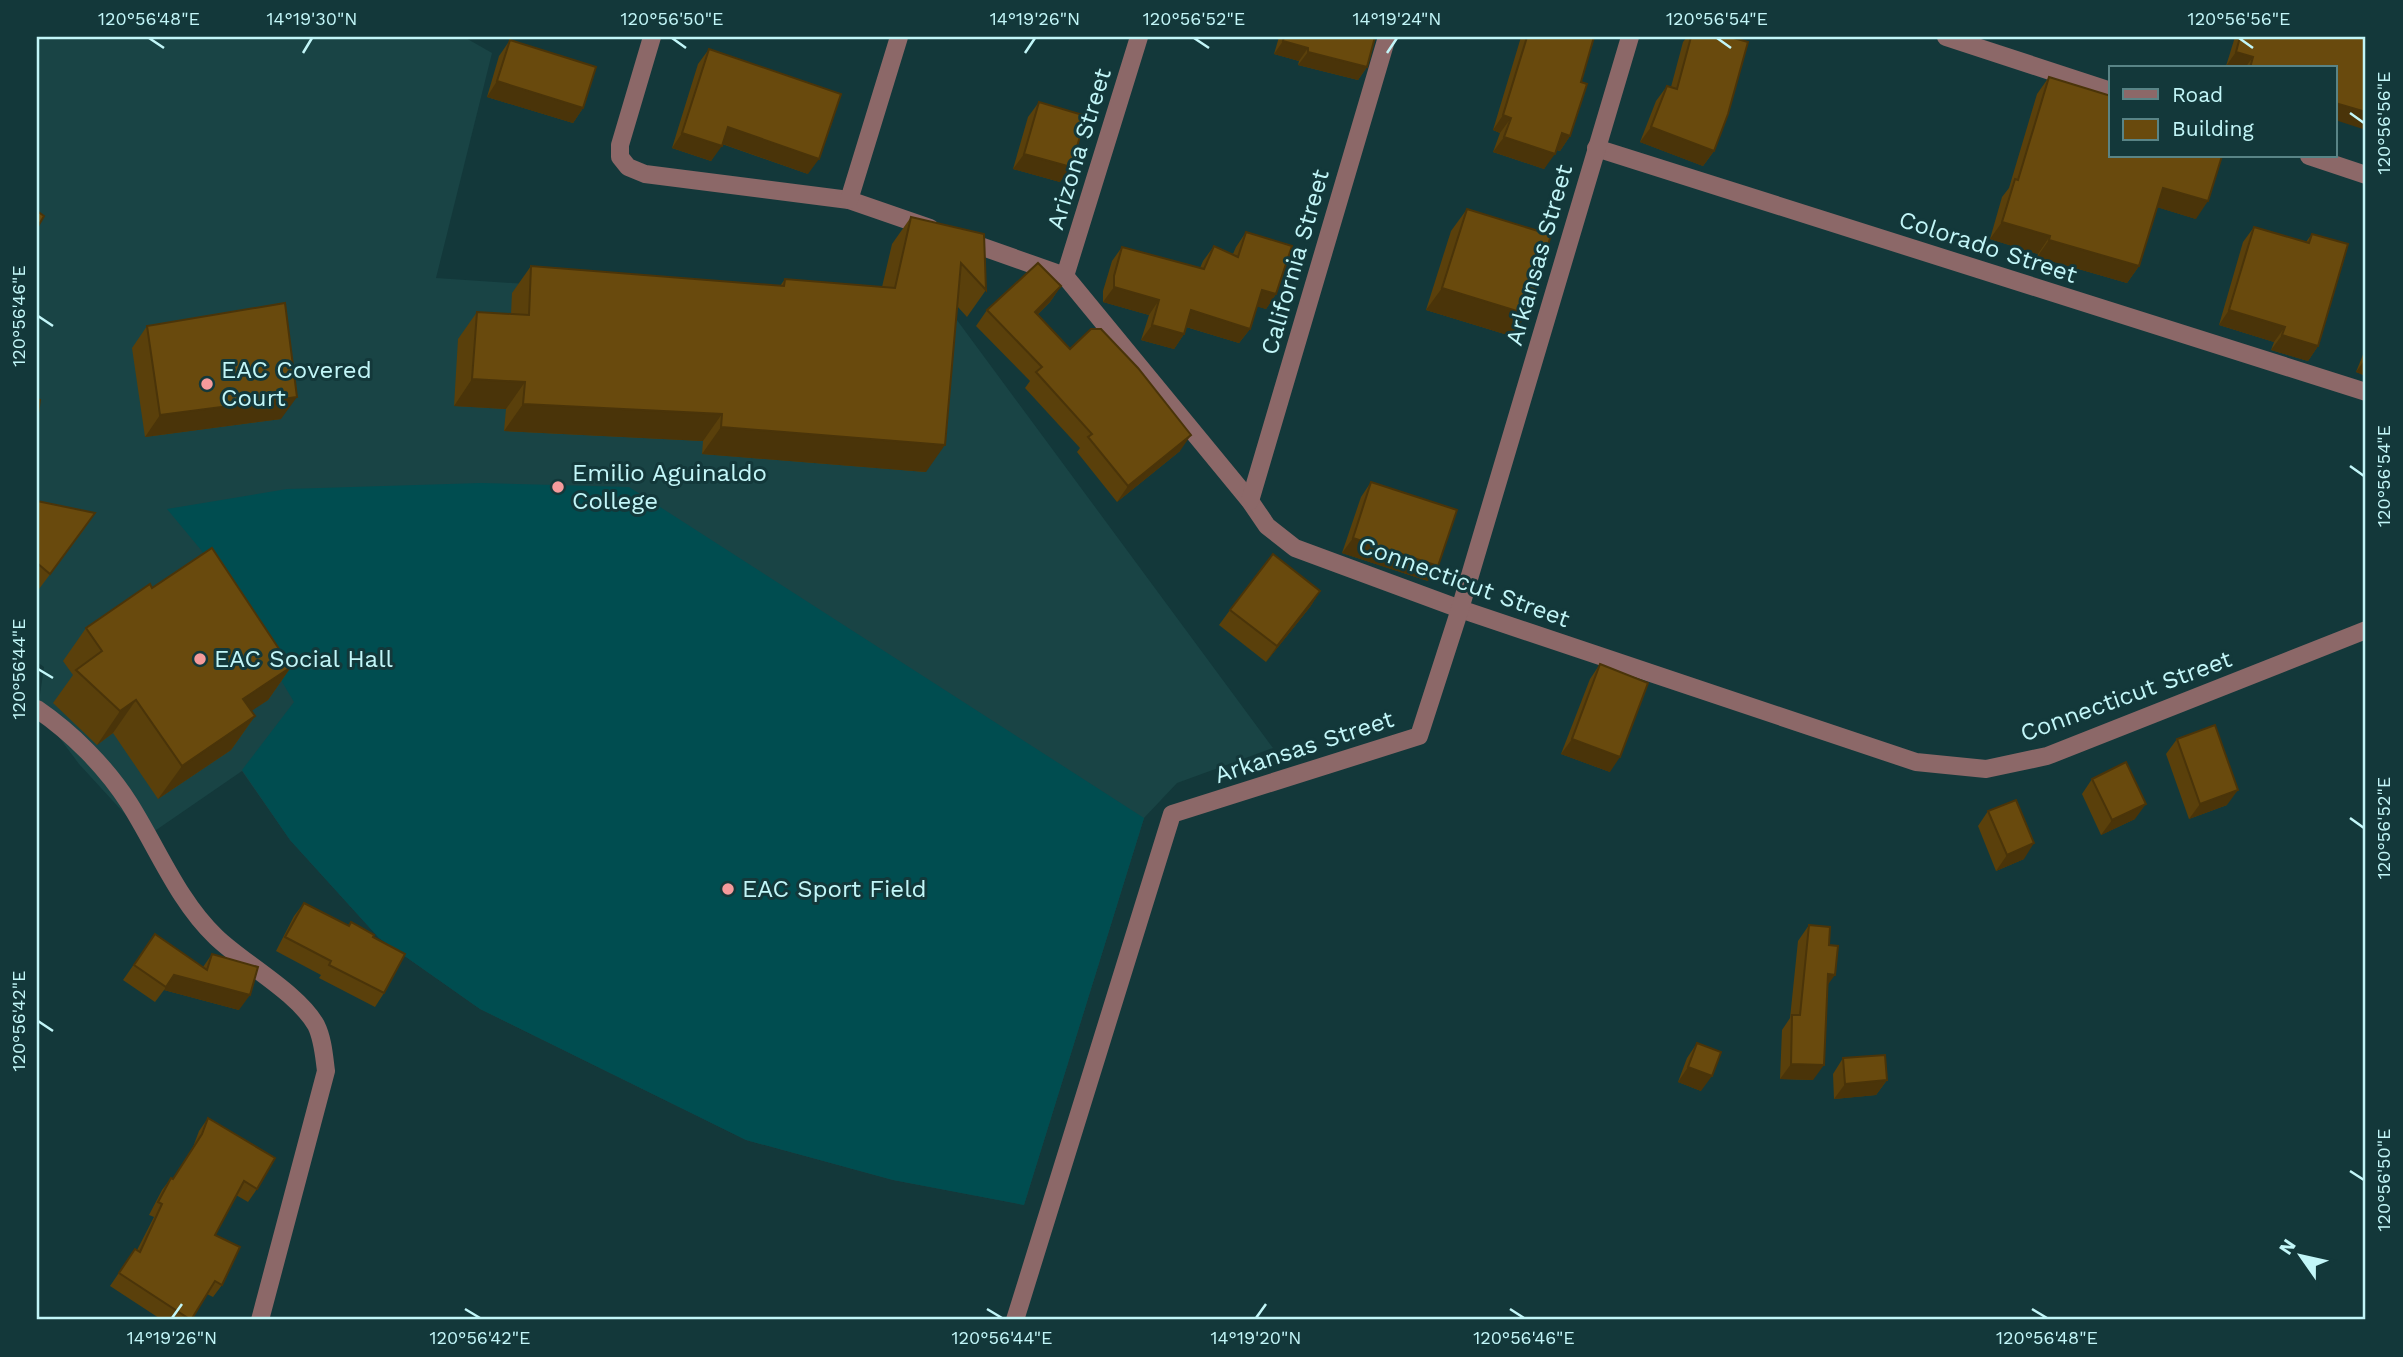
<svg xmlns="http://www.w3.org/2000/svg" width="2403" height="1357" viewBox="0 0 2403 1357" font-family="'Work Sans',sans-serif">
  <rect width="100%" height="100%" fill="#13383a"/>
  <!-- built -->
  <polygon fill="#194445" points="37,37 464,37 492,53 436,278 951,312 1273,748 1177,783 1144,818 1024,1205 893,1180 746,1140 480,1009 379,938 290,840 242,771 146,837 79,764 38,709 44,667 37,662"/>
  <!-- garden -->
  <polygon fill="#004d50" points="481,483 629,487 1144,818 1024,1205 893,1180 746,1140 480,1009 379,938 290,840 242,770 294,702 211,562 167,509 287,489"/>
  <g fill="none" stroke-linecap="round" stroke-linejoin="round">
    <!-- minor -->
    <g stroke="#8c6868" stroke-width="18">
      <polyline points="652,37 620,145 620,157 628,167 645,174 849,200 930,228"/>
      <polyline points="1946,37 2111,91"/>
      <polyline points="1596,148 2366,392"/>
      <polyline points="2309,156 2366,175"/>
      <polyline points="849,200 899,37"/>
      <polyline points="963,240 1065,276 1250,501 1267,526 1295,548 1460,609 1916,762 1986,769 2047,756 2366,630"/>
      <polyline points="1065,276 1139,37"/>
      <polyline points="1250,501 1387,37"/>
      <path d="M37,709C72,733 106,767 129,803C157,847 178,901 216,937C244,964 297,992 316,1025C323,1039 324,1056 326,1071L260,1320"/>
      <polyline points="1015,1320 1172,814 1419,736 1460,609 1630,37"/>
    </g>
  </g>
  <!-- wall -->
  <g fill="#5a400b">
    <polygon points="1279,37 1375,37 1367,67 1358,80 1298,65 1299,61 1274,54"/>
    <polygon points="1521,37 1594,37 1581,82 1570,136 1560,151 1556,150 1544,169 1493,152 1500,133 1493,130"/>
    <polygon points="1687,37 1730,37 1714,151 1703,166 1640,142 1656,101 1667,86 1671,87 1683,42"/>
    <polygon points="2235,37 2366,37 2335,68 2233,68 2226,66"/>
    <polygon points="510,40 583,108 573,123 487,97 499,56"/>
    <polygon points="709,49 808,174 722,144 711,161 672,148 698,64"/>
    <polygon points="2049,77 2196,219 2157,207 2139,266 2127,283 2037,257 2038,254 1990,239 2002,197 2009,188 2037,94"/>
    <polygon points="1039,102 1060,182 1013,169 1028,117"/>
    <polygon points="1467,209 1511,336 1426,310 1451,231"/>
    <polygon points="911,217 984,234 986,290 967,317 957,306 926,472 702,454 703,441 504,431 506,409 454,406 458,339 477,312 511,314 512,293 531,266 780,286 785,279 882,287 892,244"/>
    <polygon points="2254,227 2306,242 2312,234 2318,346 2308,361 2271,350 2274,342 2219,325 2243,242"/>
    <polygon points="1246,232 1276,294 1266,309 1257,306 1250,329 1239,343 1186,327 1184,334 1174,349 1141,340 1149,315 1103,302 1103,291 1112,261 1122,247 1200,268 1203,261 1214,246 1233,254 1236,247"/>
    <polygon points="1061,286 1050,302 1037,315 1070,349 1180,451 1117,502 1077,452 1080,448 1025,388 1030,381 976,326 987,310"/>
    <polygon points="147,326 281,419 145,437 132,348"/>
    <polygon points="2366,347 2366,376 2356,372"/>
    <polygon points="1371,482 1428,581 1342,553 1361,497"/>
    <polygon points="37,501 85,528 39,589 37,587"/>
    <polygon points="152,588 291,667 268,700 251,711 255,716 231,750 158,799 113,733 97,745 53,703 73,675 63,661 86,628"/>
    <polygon points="1320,591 1310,607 1266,662 1219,625 1230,610"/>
    <polygon points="1600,664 1610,772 1561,754 1590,679"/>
    <polygon points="2177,739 2227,805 2189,819 2166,754"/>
    <polygon points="2092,779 2135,819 2101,835 2082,794"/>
    <polygon points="1988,811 2024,859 1996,871 1978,826"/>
    <polygon points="304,903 348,926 351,922 373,937 384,993 375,1007 319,978 321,975 276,951 294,916"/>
    <polygon points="1809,925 1827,985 1813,1080 1780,1079 1782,1030 1790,1018 1798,941"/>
    <polygon points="155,934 203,967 212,954 239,1010 164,990 155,1002 123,980"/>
    <polygon points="1697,1043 1701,1091 1678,1082 1687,1058"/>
    <polygon points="1843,1058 1887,1080 1876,1095 1834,1099 1833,1074"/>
    <polygon points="208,1118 257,1189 248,1202 236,1195 215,1235 222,1285 213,1297 207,1294 191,1320 162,1320 110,1286 135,1249 137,1250 154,1217 149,1215 162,1190 171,1178 173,1179 193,1147 199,1131"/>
  </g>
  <!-- shaded-wall -->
  <g fill="#4a3409">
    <polygon points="1283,41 1308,48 1299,61 1274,54"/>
    <polygon points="1308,52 1367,67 1358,80 1298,65"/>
    <polygon points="2236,52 2253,57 2245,68 2233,68 2226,66"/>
    <polygon points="497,81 583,108 573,123 487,97"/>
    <polygon points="2335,103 2366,112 2366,130 2335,120"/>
    <polygon points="1503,115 1511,118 1500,133 1493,130"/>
    <polygon points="728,127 819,159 808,174 717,142"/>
    <polygon points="1651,127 1714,151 1703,166 1640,142"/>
    <polygon points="682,133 722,146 711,161 672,148"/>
    <polygon points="1562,133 1570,136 1560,151 1552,148"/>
    <polygon points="1504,137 1555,154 1544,169 1493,152"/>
    <polygon points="1024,154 1071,167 1060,182 1013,169"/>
    <polygon points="2163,188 2208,201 2196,219 2150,205"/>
    <polygon points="2002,222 2050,236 2038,254 1990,239"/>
    <polygon points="2049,240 2139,266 2127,283 2037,257"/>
    <polygon points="1061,286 1050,302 1024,328 1035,312"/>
    <polygon points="1114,287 1159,300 1149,315 1103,302"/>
    <polygon points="1442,288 1527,314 1511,336 1426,310"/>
    <polygon points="1262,290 1276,294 1266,309 1251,305"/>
    <polygon points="1191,310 1250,329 1239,343 1180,325"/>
    <polygon points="2229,310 2285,327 2274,342 2219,325"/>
    <polygon points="1152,325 1184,334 1174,349 1141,340"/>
    <polygon points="2282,335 2318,346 2308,361 2271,350"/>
    <polygon points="2366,358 2366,376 2356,372"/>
    <polygon points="472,379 525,382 506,409 454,406"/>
    <polygon points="297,397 281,419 145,437 160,415"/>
    <polygon points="523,404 722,414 703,441 504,431"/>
    <polygon points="721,427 945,445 926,472 702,454"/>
    <polygon points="1191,435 1180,451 1117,502 1128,486"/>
    <polygon points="1353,538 1438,566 1428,581 1342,553"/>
    <polygon points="1320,591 1310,607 1266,662 1277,646"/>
    <polygon points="291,667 268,700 220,732 243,699"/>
    <polygon points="136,700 113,733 97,745 120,711"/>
    <polygon points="255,716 231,750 158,799 182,766"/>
    <polygon points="1572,739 1620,757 1610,772 1561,754"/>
    <polygon points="2238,790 2227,805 2189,819 2200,804"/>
    <polygon points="2146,804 2135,819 2101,835 2112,820"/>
    <polygon points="2034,843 2024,859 1996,871 2007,855"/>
    <polygon points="1828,974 1835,975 1824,990"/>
    <polygon points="174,975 250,995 239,1010 164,990"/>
    <polygon points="1791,1064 1824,1065 1813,1080 1780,1079"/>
    <polygon points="1688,1067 1712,1076 1701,1091 1678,1082"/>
    <polygon points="1887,1080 1876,1095 1834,1099 1845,1084"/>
  </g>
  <!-- building -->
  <g fill="#694a0d" stroke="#4a3409" stroke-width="2">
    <polygon points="1284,37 1375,37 1367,67 1308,52 1308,48 1283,41"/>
    <polygon points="1527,37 1594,37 1581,82 1587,84 1570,136 1562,133 1555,154 1504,137 1511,118 1503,115"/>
    <polygon points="1691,37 1730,37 1748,42 1728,114 1714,151 1651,127 1667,86 1677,89"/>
    <polygon points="2240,37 2366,37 2366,112 2335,103 2335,68 2250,68 2253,57 2236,52"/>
    <polygon points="510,40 596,67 583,108 497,81"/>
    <polygon points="709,49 841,94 819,159 728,127 722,146 682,133"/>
    <polygon points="2049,77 2111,96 2111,156 2222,156 2208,201 2163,188 2139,266 2049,240 2050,236 2002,222 2015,179 2018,180"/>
    <polygon points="1039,102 1086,116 1071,167 1024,154"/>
    <polygon points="1467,209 1551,235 1527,314 1442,288"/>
    <polygon points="37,211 44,216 37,228"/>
    <polygon points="911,217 984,234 986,290 961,263 945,445 721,427 722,414 523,404 525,382 472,379 477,312 529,315 531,266 784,286 785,279 895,288"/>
    <polygon points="2254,227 2309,243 2312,234 2348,244 2318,346 2282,335 2285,327 2229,310"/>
    <polygon points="1246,232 1292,246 1276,294 1262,290 1250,329 1191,310 1184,334 1152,325 1159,300 1114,287 1114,276 1122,247 1204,269 1214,246 1238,257"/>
    <polygon points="1038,263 1061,286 1035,312 1070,349 1091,329 1101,329 1138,368 1191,435 1128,486 1088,437 1092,434 1036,372 1042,367 987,310"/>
    <polygon points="285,303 297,397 160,415 147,326"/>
    <polygon points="37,399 40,400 37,420"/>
    <polygon points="1371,482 1457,510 1438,566 1353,538"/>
    <polygon points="37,501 95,513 50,574 37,563"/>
    <polygon points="212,548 291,667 243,699 255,716 182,766 136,700 120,711 76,670 102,651 86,628 150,584 152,588"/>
    <polygon points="1273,554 1320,591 1277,646 1230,610"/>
    <polygon points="1600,664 1648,683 1620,757 1572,739"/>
    <polygon points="2215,725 2238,790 2200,804 2177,739"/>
    <polygon points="2126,762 2146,804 2112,820 2092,779"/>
    <polygon points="2016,800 2034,843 2007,855 1988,811"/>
    <polygon points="304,903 349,926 351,922 374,935 373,937 405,954 384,993 329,965 331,961 285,937"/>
    <polygon points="1809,925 1830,927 1829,945 1838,946 1835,975 1828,974 1824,1065 1791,1064 1792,1015 1800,1015"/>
    <polygon points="155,934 207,970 212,954 258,967 250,995 174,975 166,987 134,965"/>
    <polygon points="1697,1043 1721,1052 1712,1076 1688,1067"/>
    <polygon points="1885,1055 1887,1080 1845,1084 1843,1058"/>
    <polygon points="208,1118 275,1158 257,1189 244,1181 215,1235 240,1247 222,1285 215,1281 191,1320 119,1273 135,1249 140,1252 162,1204 158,1202 171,1178 173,1179 202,1134"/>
  </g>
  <!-- ticks -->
  <path fill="none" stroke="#c2f6f8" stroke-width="2.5" d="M149,38L164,48M672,38L686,48M1194,38L1209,48M1717,38L1731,48M2239,38L2253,48M303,53L312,38M1025,53L1035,38M1387,53L1397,38M2350,113L2364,123M38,316L53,326M2350,466L2364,476M38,669L53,678M2350,818L2364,828M38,1021L53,1031M2350,1171L2364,1180M465,1309L480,1318M987,1309L1002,1318M1510,1309L1524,1318M2032,1309L2047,1318M172,1318L182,1304M1256,1318L1266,1304"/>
  <!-- markers -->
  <g fill="#f59b9c" stroke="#13383a" stroke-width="2.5">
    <circle cx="207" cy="384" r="7"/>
    <circle cx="558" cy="487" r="7"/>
    <circle cx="200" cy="659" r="7"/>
    <circle cx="728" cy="889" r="7"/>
  </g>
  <g text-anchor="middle" stroke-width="6" stroke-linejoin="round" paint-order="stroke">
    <!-- street labels -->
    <g font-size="24" fill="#c2f6f8" stroke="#13383a">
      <text transform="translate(1079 149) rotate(-73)" y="8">Arizona Street</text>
      <text transform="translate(1988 247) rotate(18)" y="8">Colorado Street</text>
      <text transform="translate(1539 255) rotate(-74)" y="8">Arkansas Street</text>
      <text transform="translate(1295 262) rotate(-74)" y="8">California Street</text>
      <text transform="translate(1464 582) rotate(20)" y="8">Connecticut Street</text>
      <text transform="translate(2126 696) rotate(-20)" y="8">Connecticut Street</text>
      <text transform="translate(1304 747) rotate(-18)" y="8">Arkansas Street</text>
    </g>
    <!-- poi labels -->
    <g font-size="24" fill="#c2f6f8" stroke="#13383a" text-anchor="start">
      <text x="221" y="378">EAC Covered<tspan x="221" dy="28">Court</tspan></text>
      <text x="572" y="481">Emilio Aguinaldo<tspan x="572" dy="28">College</tspan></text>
      <text x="214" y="667">EAC Social Hall</text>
      <text x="742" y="897">EAC Sport Field</text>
    </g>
  </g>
  <!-- border -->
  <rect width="2403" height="1357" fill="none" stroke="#13383a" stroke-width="77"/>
  <!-- legend -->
  <rect x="2109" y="66" width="228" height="91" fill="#13383a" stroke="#598486" stroke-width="2"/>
  <rect x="2123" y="89" width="35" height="10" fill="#8c6868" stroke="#598486" stroke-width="2"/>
  <text x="2172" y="102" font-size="21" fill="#c2f6f8">Road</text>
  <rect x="2123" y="119" width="35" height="21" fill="#694a0d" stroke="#598486" stroke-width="2"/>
  <text x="2172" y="136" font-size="21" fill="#c2f6f8">Building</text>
  <!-- north arrow -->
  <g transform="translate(2301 1256) rotate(304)" stroke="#13383a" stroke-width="5" paint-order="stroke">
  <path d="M0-5L12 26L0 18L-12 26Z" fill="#c2f6f8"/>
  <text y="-10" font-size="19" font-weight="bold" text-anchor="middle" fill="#c2f6f8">N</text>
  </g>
  <rect x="38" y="38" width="2326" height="1280" fill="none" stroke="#c2f6f8" stroke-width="2.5"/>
  <g font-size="18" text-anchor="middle" fill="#c2f6f8">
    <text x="149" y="25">120°56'48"E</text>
    <text x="312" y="25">14°19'30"N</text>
    <text x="672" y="25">120°56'50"E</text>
    <text x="1035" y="25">14°19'26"N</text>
    <text x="1194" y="25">120°56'52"E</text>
    <text x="1397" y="25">14°19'24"N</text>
    <text x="1717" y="25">120°56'54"E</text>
    <text x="2239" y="25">120°56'56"E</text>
    <text transform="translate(2384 123) rotate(-90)" y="6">120°56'56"E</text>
    <text transform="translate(19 316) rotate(-90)" y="6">120°56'46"E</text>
    <text transform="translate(2384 476) rotate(-90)" y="6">120°56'54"E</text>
    <text transform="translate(19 669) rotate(-90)" y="6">120°56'44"E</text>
    <text transform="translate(2384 828) rotate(-90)" y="6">120°56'52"E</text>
    <text transform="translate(19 1021) rotate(-90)" y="6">120°56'42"E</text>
    <text transform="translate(2384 1180) rotate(-90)" y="6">120°56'50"E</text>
    <text x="172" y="1344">14°19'26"N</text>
    <text x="480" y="1344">120°56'42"E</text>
    <text x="1002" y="1344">120°56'44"E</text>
    <text x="1256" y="1344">14°19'20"N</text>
    <text x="1524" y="1344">120°56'46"E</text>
    <text x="2047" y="1344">120°56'48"E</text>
  </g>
</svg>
